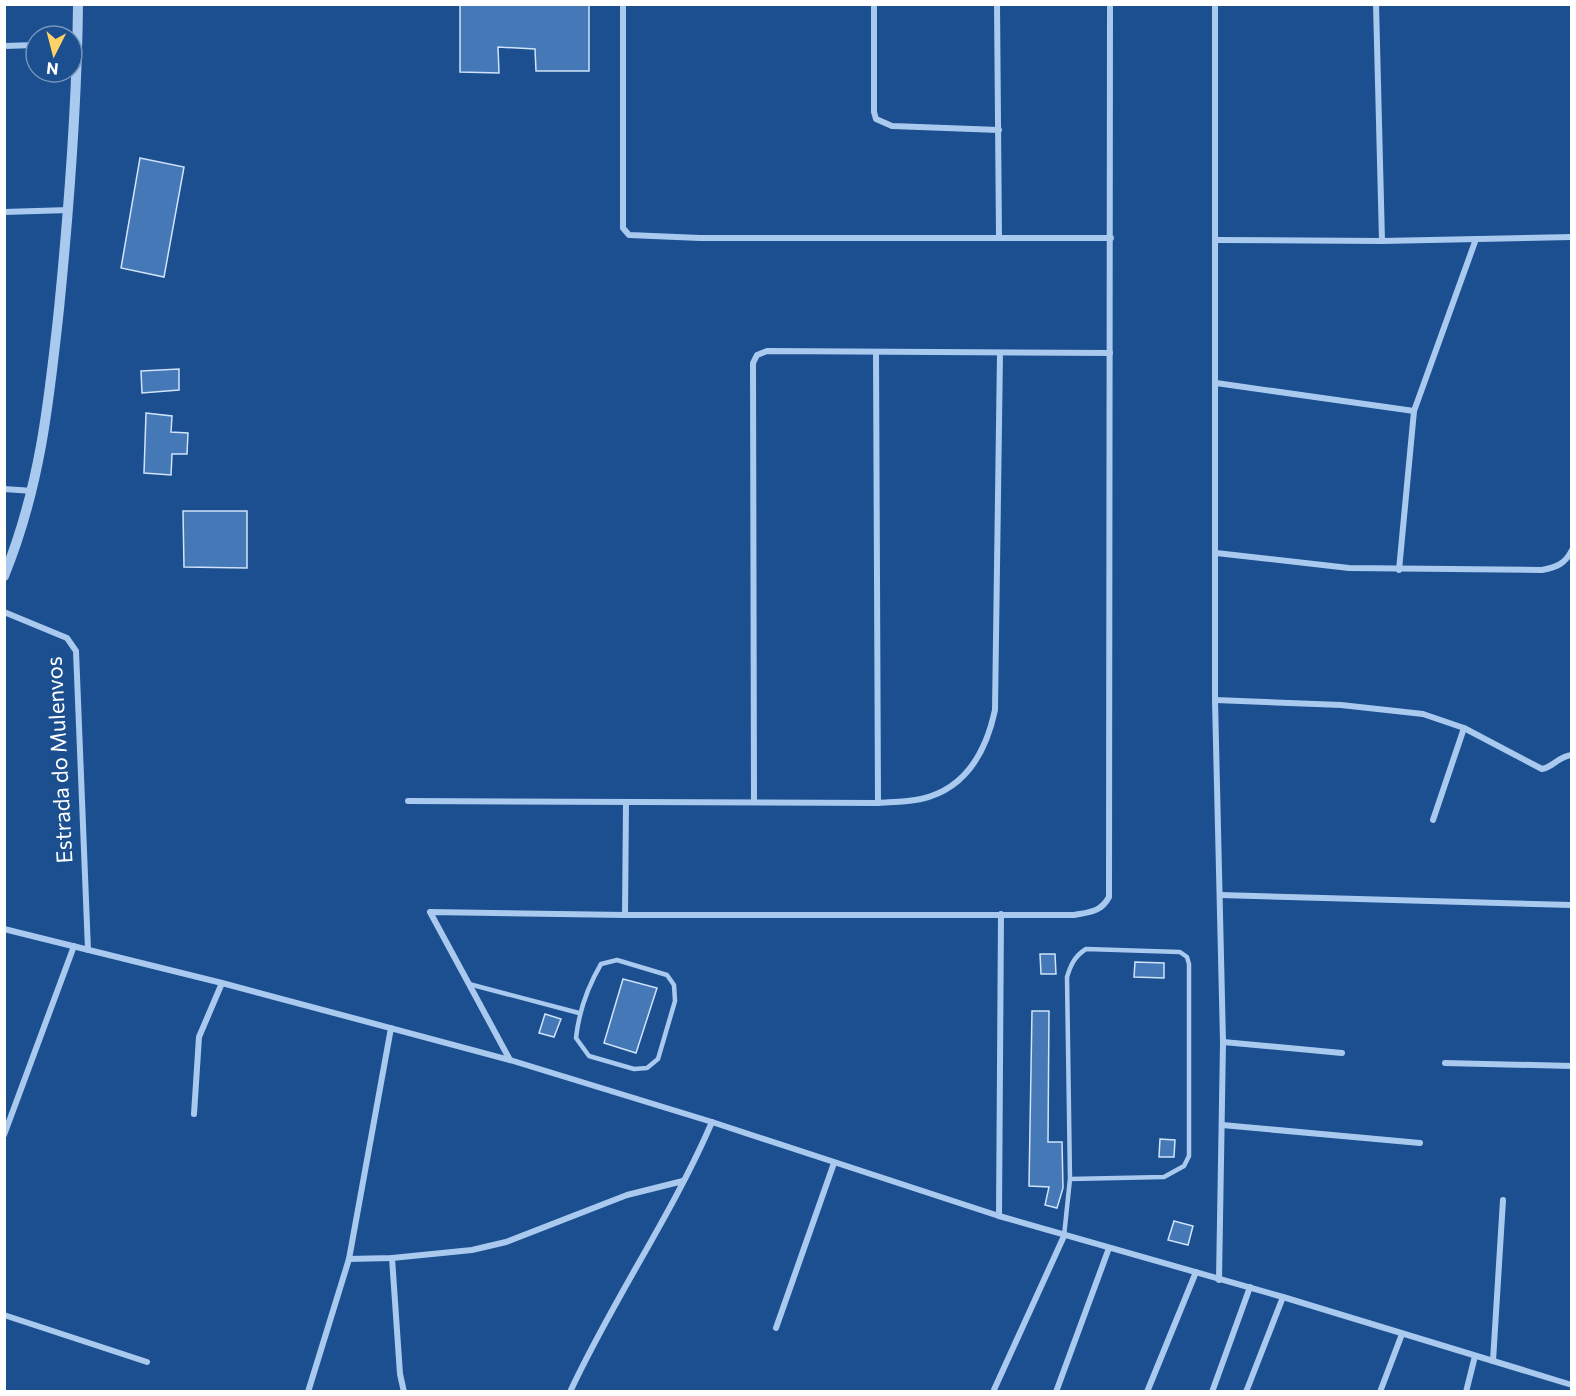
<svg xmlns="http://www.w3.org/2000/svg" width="1576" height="1396" viewBox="0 0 1576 1396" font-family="Commissioner,sans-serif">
  <rect width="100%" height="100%" fill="#1b4f8f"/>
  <!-- building -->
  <g fill="#4478b7" stroke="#cfe3fa" stroke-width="1.5">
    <polygon points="460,4 589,4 589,71 536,71 535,49 498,47 499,73 460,72"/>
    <polygon points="140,158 184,167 164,277 121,268"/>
    <polygon points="179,369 179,390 142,393 141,371"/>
    <polygon points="146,413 172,416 171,432 188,433 187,454 172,454 171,475 144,473"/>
    <polygon points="183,511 247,511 247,568 184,567"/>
    <polygon points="1040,954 1055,954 1056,974 1041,974"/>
    <polygon points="1135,962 1164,963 1164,978 1134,977"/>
    <polygon points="623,979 657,988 636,1053 604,1043"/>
    <polygon points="1032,1011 1049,1011 1048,1142 1062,1142 1063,1188 1057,1208 1045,1205 1049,1187 1029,1186"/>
    <polygon points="545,1014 561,1019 554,1037 539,1033"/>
    <polygon points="1160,1139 1175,1140 1174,1157 1159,1157"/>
    <polygon points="1174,1221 1193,1226 1188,1245 1168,1240"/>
  </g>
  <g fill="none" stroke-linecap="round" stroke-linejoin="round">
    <!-- service -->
    <g stroke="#a9c9ee" stroke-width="4.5">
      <path d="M617,960L667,975L674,985L675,1001L658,1059L647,1068L634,1069L589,1056L576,1038C579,1010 587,988 601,964Z"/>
      <polyline points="469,984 579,1013"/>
      <path d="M1064,1236L1070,1179L1067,977C1071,964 1075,956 1086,949L1180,952L1187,957L1189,964V1156L1184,1166L1164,1177L1070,1179"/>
    </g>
    <!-- minor -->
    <g stroke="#a9c9ee" stroke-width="6">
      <polyline points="623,4 623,228 629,235 700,238 1111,238"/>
      <polyline points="874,4 874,112 876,119 892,126 999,130"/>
      <polyline points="997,4 999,238"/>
      <polyline points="1215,4 1215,700 1223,1042 1219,1280"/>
      <polyline points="1376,4 1382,241"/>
      <polyline points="4,46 36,45"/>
      <polyline points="4,212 69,210"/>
      <polyline points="1216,240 1382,241 1572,237"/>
      <polyline points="876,352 878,803"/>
      <polyline points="1216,383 1414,411"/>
      <polyline points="4,489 33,491"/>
      <path d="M1216,553L1349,568L1542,570C1557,567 1565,564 1572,550"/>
      <polyline points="1399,570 1414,411 1476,239"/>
      <polyline points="4,612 67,638 76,651 88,950"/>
      <path d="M1215,700L1341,705L1423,714L1464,728L1542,769C1553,767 1559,756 1572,755"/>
      <path d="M408,801L878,803C892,802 907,802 921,799C966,789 986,752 995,710L1000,353"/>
      <polyline points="754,802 753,363 757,355 767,351 1110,353"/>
      <polyline points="1433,820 1464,728"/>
      <polyline points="1220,895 1572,905"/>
      <polyline points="625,915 626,802"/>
      <polyline points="4,929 222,983 510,1060 712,1122 999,1216 1283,1297 1572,1385"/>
      <polyline points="1223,1042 1342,1053"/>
      <path d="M510,1060L430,912L625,915H1074C1090,912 1101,912 1109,897L1110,4"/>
      <polyline points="1445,1063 1572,1066"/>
      <polyline points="194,1114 199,1037 222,983"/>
      <polyline points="1222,1125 1420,1143"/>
      <polyline points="4,1135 74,946"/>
      <polyline points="999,1216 1001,914"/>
      <polyline points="392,1258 400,1374 404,1392"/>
      <polyline points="349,1259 392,1258 472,1250 506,1242 627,1195 683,1181"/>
      <polyline points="4,1315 147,1362"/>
      <polyline points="776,1328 834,1163"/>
      <polyline points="1493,1361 1503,1200"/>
      <polyline points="308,1392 349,1259 391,1028"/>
      <path d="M570,1392C613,1299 672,1215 712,1122"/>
      <polyline points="993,1392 1064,1236"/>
      <polyline points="1056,1392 1109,1248"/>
      <polyline points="1147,1392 1196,1272"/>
      <polyline points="1212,1392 1250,1287"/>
      <polyline points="1246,1392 1283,1297"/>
      <polyline points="1380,1392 1402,1334"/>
      <polyline points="1466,1392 1475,1356"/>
    </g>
    <!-- tertiary -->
    <path stroke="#a9c9ee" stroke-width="10" d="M4,576C40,488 49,402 59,309C69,208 77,106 78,4"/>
  </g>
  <g text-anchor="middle" stroke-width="6" stroke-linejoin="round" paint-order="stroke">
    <!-- street labels -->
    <g font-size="22" fill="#fff" stroke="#1b4f8f">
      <text transform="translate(59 760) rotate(-93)" y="8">Estrada do Mulenvos</text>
    </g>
  </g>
  <!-- border -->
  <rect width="1576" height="1396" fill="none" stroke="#ffffff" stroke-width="12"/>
  <!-- north arrow -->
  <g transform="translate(54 54) rotate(186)"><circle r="28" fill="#1b4f8f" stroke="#7695bc" stroke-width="1.5"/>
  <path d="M0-4.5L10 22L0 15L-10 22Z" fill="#ffd166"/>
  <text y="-9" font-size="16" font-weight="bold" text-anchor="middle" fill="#ffffff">N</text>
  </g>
</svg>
